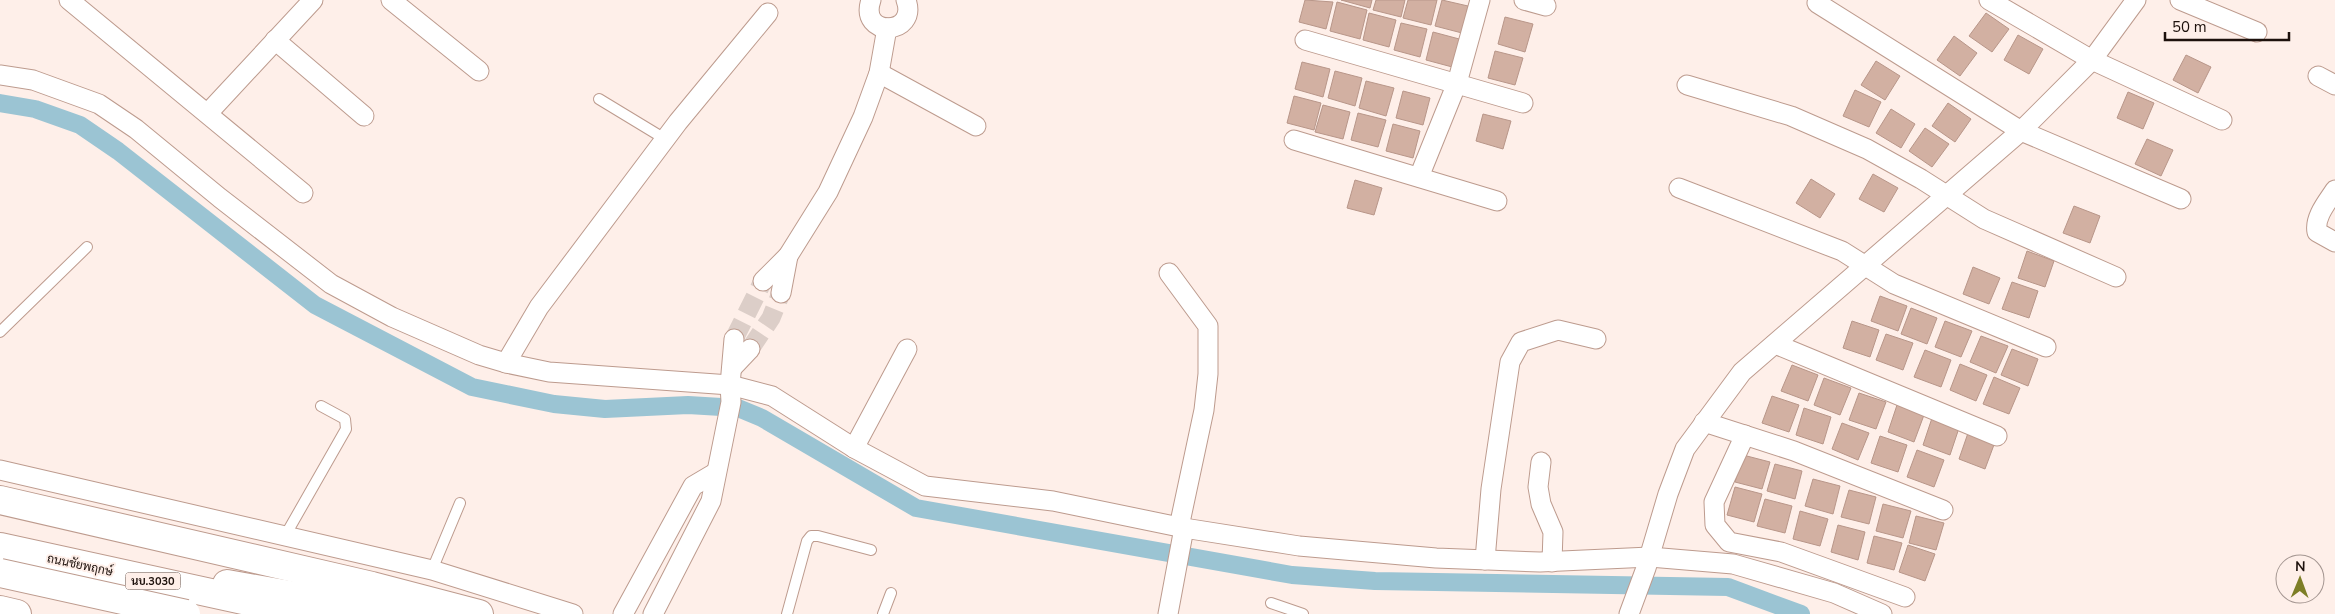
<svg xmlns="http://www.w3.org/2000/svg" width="2335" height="614" viewBox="0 0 2335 614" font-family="'Nunito Sans',Sarabun,sans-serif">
  <rect width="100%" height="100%" fill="#feefe9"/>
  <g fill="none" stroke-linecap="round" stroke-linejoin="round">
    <!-- canal -->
    <polyline stroke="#9bc4d3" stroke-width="18" points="0,103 35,109 80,125 118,151 315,305 472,387 554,404 605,409 688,405 738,408 762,418 916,508 1292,575 1375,581 1728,587 1801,614"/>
  </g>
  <!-- building -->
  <g fill="#d2b0a2" stroke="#b89689">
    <polygon points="1305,0 1333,2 1326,29 1299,22"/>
    <polygon points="1341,0 1372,0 1370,8"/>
    <polygon points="1376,0 1405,0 1401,17 1373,10"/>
    <polygon points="1408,0 1437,0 1431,25 1403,18"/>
    <polygon points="1442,0 1468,6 1462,33 1435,26"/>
    <polygon points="1337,2 1367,10 1360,39 1330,31"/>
    <polygon points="1369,13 1396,20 1389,47 1363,40"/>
    <polygon points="1986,13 2009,29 1992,52 1969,36"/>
    <polygon points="1505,17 1533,24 1525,52 1498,44"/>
    <polygon points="1401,23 1427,29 1420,57 1394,50"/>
    <polygon points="1433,32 1463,40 1456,68 1426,60"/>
    <polygon points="2018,35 2043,49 2029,74 2004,60"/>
    <polygon points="1954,36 1977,53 1960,76 1937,60"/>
    <polygon points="1495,51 1523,58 1515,85 1488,78"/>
    <polygon points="2186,55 2211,67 2198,93 2173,80"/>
    <polygon points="1876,61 1900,76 1885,100 1861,85"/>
    <polygon points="1302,62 1330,69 1323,97 1295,89"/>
    <polygon points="1335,71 1362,78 1355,106 1328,98"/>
    <polygon points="1366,81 1394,88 1386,116 1359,108"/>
    <polygon points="1855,90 1881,102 1869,127 1843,116"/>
    <polygon points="1403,91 1430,98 1423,125 1396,118"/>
    <polygon points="2128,92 2154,103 2143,129 2117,118"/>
    <polygon points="1294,96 1321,103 1314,130 1287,123"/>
    <polygon points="1948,103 1971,119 1955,142 1932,126"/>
    <polygon points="1323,105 1350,112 1343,139 1315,132"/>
    <polygon points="1891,109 1915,124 1901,148 1876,133"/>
    <polygon points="1358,113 1386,120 1378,147 1351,140"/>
    <polygon points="1483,114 1511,121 1503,149 1476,141"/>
    <polygon points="1393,124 1420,131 1413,158 1386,151"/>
    <polygon points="1925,128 1949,144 1932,167 1909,151"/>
    <polygon points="2147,139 2173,150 2161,176 2135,164"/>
    <polygon points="1873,174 1898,188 1884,212 1859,199"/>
    <polygon points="1811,179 1835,194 1820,218 1796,203"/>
    <polygon points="1355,180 1382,188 1374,215 1347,208"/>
    <polygon points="2074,206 2100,216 2090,243 2063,233"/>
    <polygon points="2027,251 2054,261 2045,287 2018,278"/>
    <polygon points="1973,267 2000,278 1989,304 1963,294"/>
    <polygon points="2012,282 2038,291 2029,318 2002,309"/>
    <polygon points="1880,296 1907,306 1898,331 1871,321"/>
    <polygon points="1911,308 1937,318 1927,344 1901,334"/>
    <polygon points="1852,321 1879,330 1870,357 1843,348"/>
    <polygon points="1945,321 1972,331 1961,357 1935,347"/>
    <polygon points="1886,334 1913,343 1903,370 1876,360"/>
    <polygon points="1981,336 2008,346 1996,373 1970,362"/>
    <polygon points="2012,349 2038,359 2028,386 2001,375"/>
    <polygon points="1925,350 1951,360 1941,387 1914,377"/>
    <polygon points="1960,364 1987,375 1976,401 1950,390"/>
    <polygon points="1792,365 1818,375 1808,401 1781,391"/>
    <polygon points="1994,377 2020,388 2009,414 1983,404"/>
    <polygon points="1824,378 1851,388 1840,415 1814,405"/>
    <polygon points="1859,393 1886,402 1876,429 1849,420"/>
    <polygon points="1772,396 1799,405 1789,432 1762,423"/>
    <polygon points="1897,405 1924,415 1914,442 1888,432"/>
    <polygon points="1804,408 1831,417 1823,444 1796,435"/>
    <polygon points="1932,418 1959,428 1950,455 1923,445"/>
    <polygon points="1842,423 1869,433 1858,460 1832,449"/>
    <polygon points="1968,433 1995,442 1985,469 1959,459"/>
    <polygon points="1880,436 1907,445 1898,472 1871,463"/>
    <polygon points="1917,450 1944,460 1934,487 1907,477"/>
    <polygon points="1743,455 1770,462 1762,489 1735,482"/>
    <polygon points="1775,464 1802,471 1795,499 1767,491"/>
    <polygon points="1813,479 1840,486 1833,514 1805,506"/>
    <polygon points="1735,487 1762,494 1754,522 1727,515"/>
    <polygon points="1849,490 1876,497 1869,524 1841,517"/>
    <polygon points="1765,499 1792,506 1785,533 1757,526"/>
    <polygon points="1883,504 1911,511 1903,538 1876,531"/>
    <polygon points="1800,511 1828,519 1820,546 1793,539"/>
    <polygon points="1916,516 1944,523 1936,550 1909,543"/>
    <polygon points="1838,525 1865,532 1858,560 1831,552"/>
    <polygon points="1874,536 1902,543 1894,570 1867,563"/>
    <polygon points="1908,545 1935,554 1925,581 1899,572"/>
  </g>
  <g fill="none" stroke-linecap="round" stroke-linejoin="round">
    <!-- street-tunnel -->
    <g stroke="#dccec8" stroke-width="19" stroke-dasharray="19 9" stroke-linecap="butt">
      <polyline points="734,339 763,281"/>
      <polyline points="750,349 771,318 781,293"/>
    </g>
    <defs>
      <g id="lane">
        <polyline points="599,99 665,139"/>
        <polyline points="0,332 87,247"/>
        <polyline points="285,536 346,429 345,419 321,406"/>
        <polyline points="432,570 460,503"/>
        <polyline points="1271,603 1303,614"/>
        <polyline points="787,614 807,541 811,536 818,536 871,550"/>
        <polyline points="883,614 891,593"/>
      </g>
      <g id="street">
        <polyline points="69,0 303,193"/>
        <polyline points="391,0 479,71"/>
        <path d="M871,0C858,38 919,36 906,0"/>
        <polyline points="1524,0 1546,6"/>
        <polyline points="1989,0 2092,60 2222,120"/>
        <polyline points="2180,0 2257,32"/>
        <polyline points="1817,3 2021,131 2181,199"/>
        <polyline points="275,40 364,116"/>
        <polyline points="1305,40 1523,103"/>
        <polyline points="879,73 976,126"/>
        <polyline points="0,75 33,80 99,104 136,129 220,198 331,284 392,317 479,355 506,363 549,372 730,385 772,396 854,448 925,486 1053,501 1184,528 1299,546 1436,558 1540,562 1650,557 1733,564 1834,593 1882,614"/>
        <polyline points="2318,76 2335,85"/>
        <polyline points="1687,85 1791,116 1867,149 1921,179 1984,219 2116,277"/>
        <polyline points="208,113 313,0"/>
        <polyline points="1294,140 1497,201"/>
        <polyline points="1419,177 1457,83 1480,0"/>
        <polyline points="1679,188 1842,251 1894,284 2046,347"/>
        <path d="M2335,190C2328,201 2314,217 2317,232L2335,242"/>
        <polyline points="1169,273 1208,326 1208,374 1204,410 1179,527"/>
        <polyline points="763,281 788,256 828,192 863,117 879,73 887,28"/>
        <polyline points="781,293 788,256"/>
        <polyline points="1775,344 1997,436"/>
        <polyline points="506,363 539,307 678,122 768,13"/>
        <polyline points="732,368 750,349"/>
        <polyline points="1704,422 1794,451 1943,510"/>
        <polyline points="1745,435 1714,502 1715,525 1729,542 1781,552 1905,597"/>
        <polyline points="854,448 907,349"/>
        <polyline points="1541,462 1538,487 1541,504 1553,532 1552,562"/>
        <polyline points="0,470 432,570 573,614"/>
        <polyline points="1485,560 1491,489 1510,362 1521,342 1558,330 1596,339"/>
        <polyline points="623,614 693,486 715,473"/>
        <polyline points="653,614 711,501 731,402 730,385 734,339"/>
        <polyline points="1168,614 1184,528"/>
        <polyline points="1629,614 1646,568 1668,494 1685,449 1742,372 2021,131 2092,60 2136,0"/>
      </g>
      <g id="secondary">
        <polyline points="0,500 372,586 479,614"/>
        <polyline points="227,584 318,600 422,614"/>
        <polyline points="0,610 17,614"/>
      </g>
      <polyline id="primary" points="0,547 307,614"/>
    </defs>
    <!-- lane casing -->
    <use href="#lane" stroke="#bd9b8e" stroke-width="12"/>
    <!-- street casing -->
    <use href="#street" stroke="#bd9b8e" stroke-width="21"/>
    <!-- secondary casing -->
    <use href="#secondary" stroke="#bd9b8e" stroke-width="30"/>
    <!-- primary casing -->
    <use href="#primary" stroke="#bd9b8e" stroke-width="30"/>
    <!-- lane -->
    <use href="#lane" stroke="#fff" stroke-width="10"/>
    <!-- street -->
    <use href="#street" stroke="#fff" stroke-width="19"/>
    <!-- secondary -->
    <use href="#secondary" stroke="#fff" stroke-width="28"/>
    <!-- primary -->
    <use href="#primary" stroke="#fff" stroke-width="28"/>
    <defs>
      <polyline id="primary-bridge" points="0,573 186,614"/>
    </defs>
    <!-- primary-bridge casing -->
    <use href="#primary-bridge" stroke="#bd9b8e" stroke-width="30" stroke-linecap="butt"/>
    <!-- primary-bridge -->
    <use href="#primary-bridge" stroke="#fff" stroke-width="28"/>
  </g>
  <g text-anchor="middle" stroke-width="4" stroke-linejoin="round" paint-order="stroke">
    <!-- shield labels -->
    <rect fill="#feefe9" stroke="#60544e" stroke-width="1" x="125.5" y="572.5" width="55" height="17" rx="4"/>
    <g font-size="11" font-weight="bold" fill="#1d110c">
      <text x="153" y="585">นบ.3030</text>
    </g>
    <!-- street labels -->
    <g font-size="12" fill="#1d110c" stroke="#feefe9">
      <text transform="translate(80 565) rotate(12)" y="4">ถนนชัยพฤกษ์</text>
    </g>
  </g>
  <!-- north arrow -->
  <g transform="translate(2300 579) rotate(1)"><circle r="24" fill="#feefe9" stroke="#a49691"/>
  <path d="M0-4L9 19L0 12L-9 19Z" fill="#7d7e26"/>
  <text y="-8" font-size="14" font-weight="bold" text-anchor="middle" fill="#1d110c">N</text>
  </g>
  <!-- scale -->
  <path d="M2165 32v8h124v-8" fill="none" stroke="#1d110c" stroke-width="2.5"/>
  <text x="2172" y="32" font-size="15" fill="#1d110c" stroke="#feefe9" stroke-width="4" paint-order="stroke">50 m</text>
</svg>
